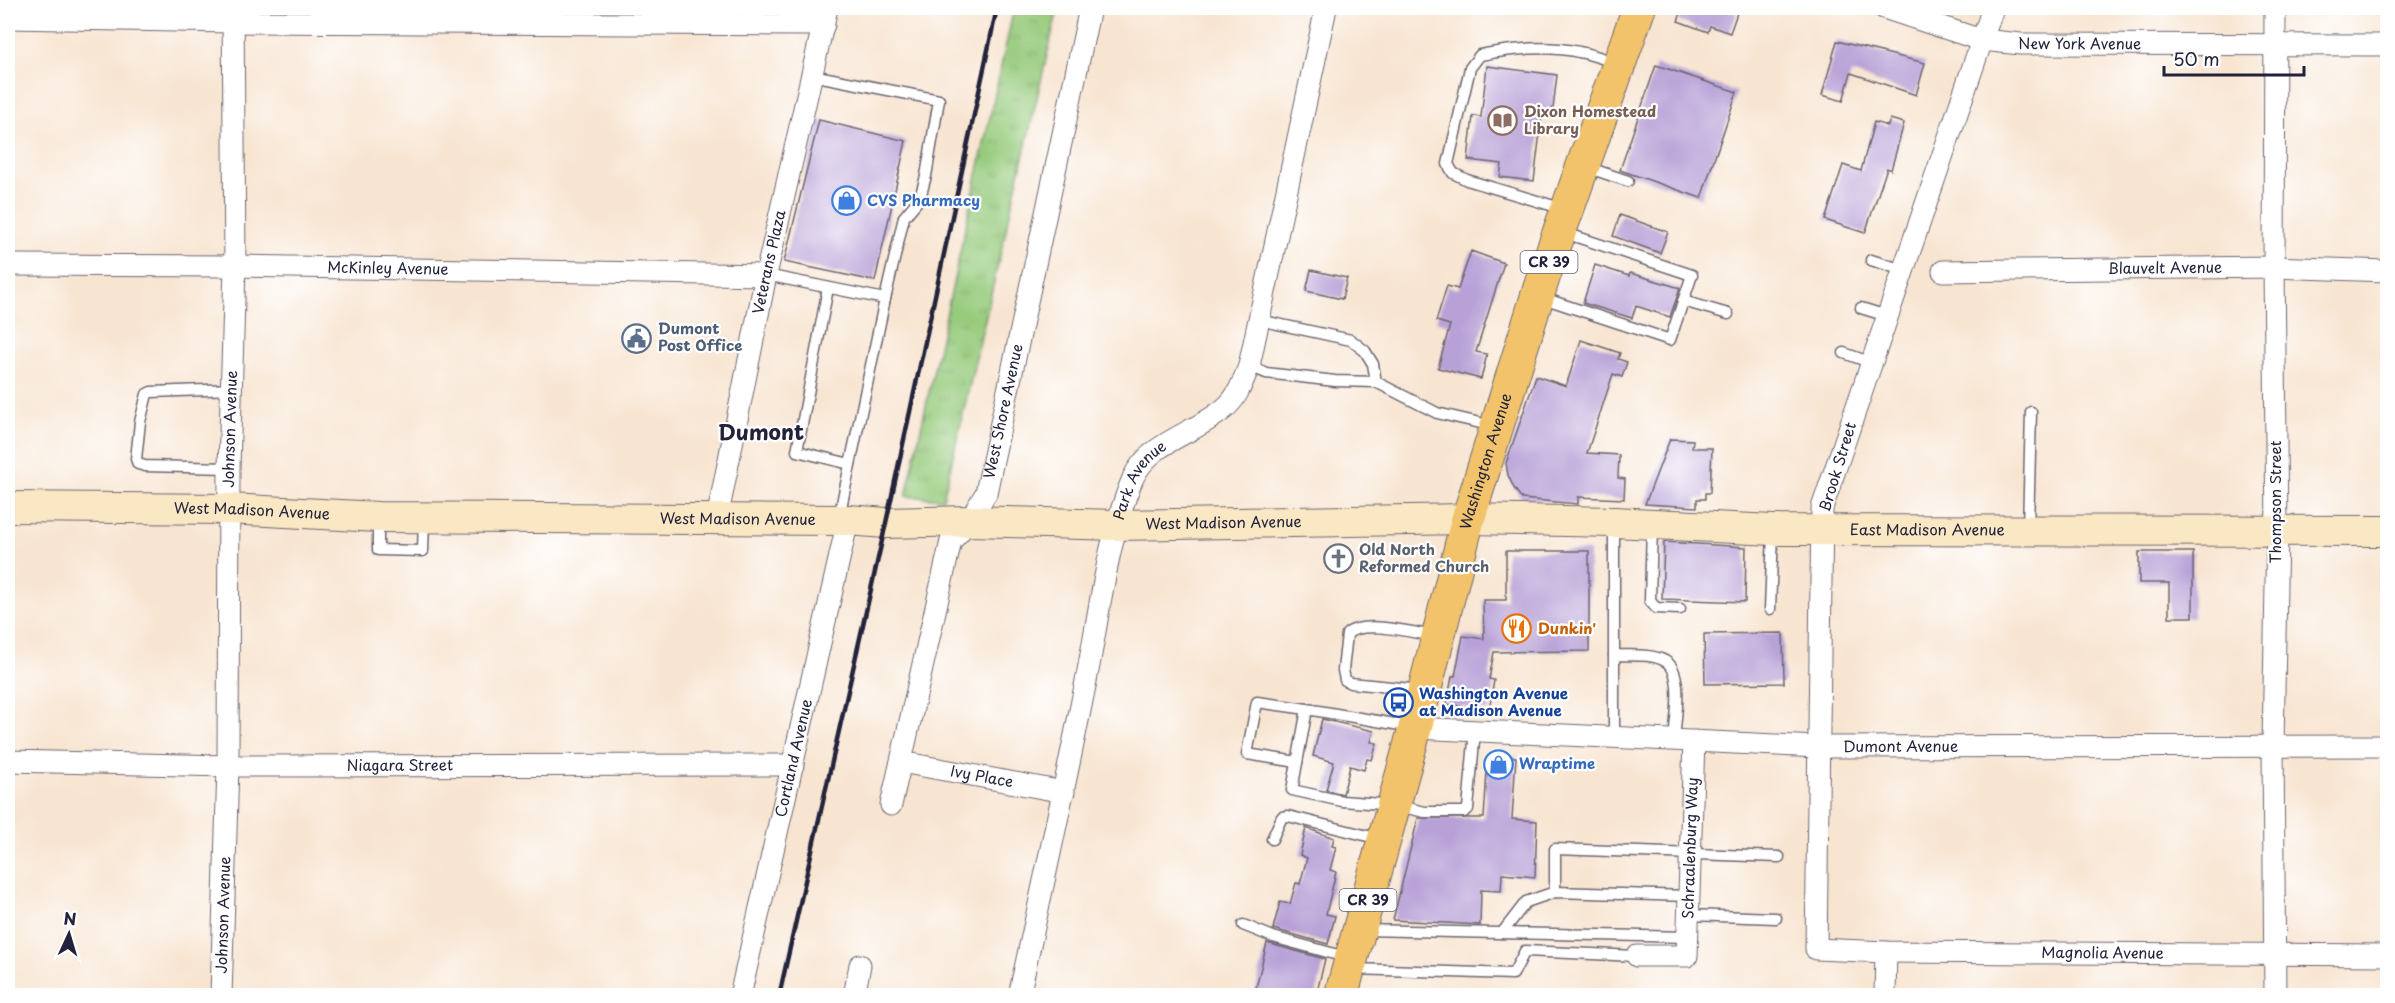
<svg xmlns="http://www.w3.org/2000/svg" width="2395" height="1003" viewBox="0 0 2395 1003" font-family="'Playpen Sans',sans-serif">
  <defs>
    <pattern id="grass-tufts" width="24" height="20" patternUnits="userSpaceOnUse" patternTransform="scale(1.5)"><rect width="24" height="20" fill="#96cb7c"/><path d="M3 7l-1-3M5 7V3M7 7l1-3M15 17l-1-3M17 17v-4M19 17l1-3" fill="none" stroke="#81ae6c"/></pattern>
  </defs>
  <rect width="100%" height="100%" fill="#fff"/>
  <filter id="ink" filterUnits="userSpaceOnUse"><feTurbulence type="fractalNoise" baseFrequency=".0167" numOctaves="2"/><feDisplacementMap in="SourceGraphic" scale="12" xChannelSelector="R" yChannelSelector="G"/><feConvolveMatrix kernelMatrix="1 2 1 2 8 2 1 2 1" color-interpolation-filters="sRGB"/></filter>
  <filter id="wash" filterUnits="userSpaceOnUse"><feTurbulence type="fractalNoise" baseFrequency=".008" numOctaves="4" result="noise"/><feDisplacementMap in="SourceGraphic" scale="24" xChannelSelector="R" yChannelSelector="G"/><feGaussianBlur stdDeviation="1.35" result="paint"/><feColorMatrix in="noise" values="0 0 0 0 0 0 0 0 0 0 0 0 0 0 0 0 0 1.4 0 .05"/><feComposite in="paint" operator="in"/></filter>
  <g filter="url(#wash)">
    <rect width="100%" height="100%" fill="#f8e5d1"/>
    <!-- grass -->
    <polygon fill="url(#grass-tufts)" stroke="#5c765c" stroke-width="1.5" points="1014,8 1058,8 943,499 906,496"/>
    <g id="blocks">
      <!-- building -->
      <g fill="#b8a1d7">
        <polygon points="1683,8 1721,8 1737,13 1730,33 1710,26 1708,32 1678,21"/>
        <polygon points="1837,41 1925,63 1916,95 1851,73 1843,101 1822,95"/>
        <polygon points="1656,65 1737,92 1701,198 1620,170"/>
        <polygon points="1487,66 1557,75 1552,117 1542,116 1534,181 1500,177 1502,164 1468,160 1473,116 1481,117"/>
        <polygon points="1890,119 1904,123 1891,170 1887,168 1865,233 1825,220 1843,165 1861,171 1874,122 1888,126"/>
        <polygon points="819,120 906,141 875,281 784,262"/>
        <polygon points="1620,215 1668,232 1660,253 1613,236"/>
        <polygon points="1471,251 1504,263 1476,352 1487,354 1481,379 1438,368 1450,325 1436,321 1447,286 1458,289"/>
        <polygon points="1595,265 1629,276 1630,273 1680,288 1670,317 1636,306 1632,318 1583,303"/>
        <polygon points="1311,270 1347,278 1342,299 1306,291"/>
        <polygon points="1581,340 1620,353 1618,359 1627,362 1622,377 1613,374 1587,453 1619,455 1618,478 1625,479 1624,499 1578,497 1578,504 1522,499 1514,488 1508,475 1506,463 1536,376 1566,386"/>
        <polygon points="1670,439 1693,440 1692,448 1712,448 1710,493 1705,493 1705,499 1697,499 1697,507 1645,504"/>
        <polygon points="1664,542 1746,547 1745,602 1662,599"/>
        <polygon points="1506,551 1589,551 1589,651 1494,652 1489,679 1494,680 1489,711 1447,704 1452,676 1455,676 1463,636 1484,639 1483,600 1506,600"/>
        <polygon points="2139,552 2193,552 2193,617 2169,617 2169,583 2139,583"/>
        <polygon points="1783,633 1784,683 1705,684 1704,634"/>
        <polygon points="1322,719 1374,731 1371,742 1377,743 1372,760 1367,759 1364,770 1350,766 1343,794 1326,790 1334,762 1313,756"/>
        <polygon points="1488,756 1516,757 1512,819 1537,821 1535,877 1502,874 1501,891 1481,890 1480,925 1393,920 1418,818 1484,818"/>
        <polygon points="1306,828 1334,838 1332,846 1336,847 1330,870 1336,872 1326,914 1335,916 1328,944 1273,929 1280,902 1290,904 1296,883 1300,884 1307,858 1300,855"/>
        <polygon points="1267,943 1325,959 1316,996 1254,996"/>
      </g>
    </g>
  </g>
  <g filter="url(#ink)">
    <use href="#blocks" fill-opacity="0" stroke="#6d6670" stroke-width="1.5"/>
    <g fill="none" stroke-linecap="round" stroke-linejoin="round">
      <defs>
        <g id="service">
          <polyline points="812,75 939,100 926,176 920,198 904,217 885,299"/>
          <polyline points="1586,167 1628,181"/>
          <path d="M1564,209L1467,180L1453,173L1448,164L1470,68L1480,55C1511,49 1548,45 1579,52C1592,54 1604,59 1616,63"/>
          <polyline points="1871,260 1903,270"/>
          <polyline points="766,275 885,299 839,517"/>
          <polyline points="828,288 797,451 850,464"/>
          <polyline points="1540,297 1670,340 1692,275 1562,232"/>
          <polyline points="1683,301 1728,314"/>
          <polyline points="1861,308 1887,316"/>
          <polyline points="1259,320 1351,340 1365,351 1373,364 1376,382"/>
          <polyline points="1844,353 1872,363"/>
          <polyline points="1249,366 1266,373 1335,381 1376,382 1437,413 1493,426"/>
          <polyline points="229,468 145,466 138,464 136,459 140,422 147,394 151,392 233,389"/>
          <polyline points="378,520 378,550 423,551 424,520"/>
          <polyline points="1652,525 1650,601 1656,608 1680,609"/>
          <polyline points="2028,529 2031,412"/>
          <polyline points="1770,609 1773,533"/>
          <path d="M1614,655C1630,656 1651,653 1665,661C1685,671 1675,721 1674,740"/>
          <path d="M1422,690L1350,683L1345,680L1343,670L1347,634C1363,619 1414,633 1435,636"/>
          <polyline points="1412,727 1307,709 1292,790 1342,801 1394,805 1425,812 1464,812 1468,809 1475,730"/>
          <polyline points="1614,737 1614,523"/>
          <polyline points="1297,762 1247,754 1257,702 1307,709"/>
          <polyline points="1272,839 1282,817 1288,816 1380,839"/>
          <polyline points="1555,892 1555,849 1779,857"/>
          <polyline points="1689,915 1776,918"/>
          <polyline points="1243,925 1273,937 1349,958"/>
          <polyline points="1363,930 1688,937"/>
          <polyline points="1502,933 1526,902 1555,892 1689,896"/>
          <polyline points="1353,969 1513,974 1525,951 1637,956"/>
        </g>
        <g id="minor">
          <path id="s1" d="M1884,8L1981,40L2021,44L2388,45"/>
          <path id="s2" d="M1993,8L1822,508L1816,949L1886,952L2388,955"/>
          <polyline points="8,18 233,22 824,25"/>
          <path id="s3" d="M8,265L235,266L766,275"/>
          <path id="s4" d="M1943,271L2274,267L2388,271"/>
          <path id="s5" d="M717,519L766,275L827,8"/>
          <path id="s6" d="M1415,728L1818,747L2388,746"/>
          <path id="s7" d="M8,761L228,766L793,765"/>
          <path id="s8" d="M901,762L1064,792"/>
          <path id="s9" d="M891,805L951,541L969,521L986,493L1090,8"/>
          <path id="s10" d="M1637,956H1687L1694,741"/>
          <path id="s11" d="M221,996L228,766L229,468L235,266L233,8"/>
          <path id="s12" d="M740,996L848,520"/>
          <polyline points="854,996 860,965"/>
          <path id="s13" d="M1019,996C1042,891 1065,786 1086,681C1099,616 1107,539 1133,478C1150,441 1195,434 1225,408C1238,397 1243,381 1249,366L1326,8"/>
          <polyline points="1885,996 1886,952"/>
          <polyline points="2275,996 2273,745 2277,530 2274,267 2275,8"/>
        </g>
        <g id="secondary">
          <path id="s14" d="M8,507L228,509L378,517L848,520L886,523L969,521L1117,525L1468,519L1614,522L1773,530L2388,531"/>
        </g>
        <g id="primary">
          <path id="s15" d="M1341,996L1415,728L1468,519L1543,278L1639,8"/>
        </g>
      </defs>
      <!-- service casing -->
      <use href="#service" stroke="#6d6670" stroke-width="13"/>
      <!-- minor casing -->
      <use href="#minor" stroke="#6d6670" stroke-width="23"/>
      <!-- secondary casing -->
      <use href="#secondary" stroke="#6d6670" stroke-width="32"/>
      <!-- primary casing -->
      <use href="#primary" stroke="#6d6670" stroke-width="35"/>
      <!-- service -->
      <use href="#service" stroke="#fff" stroke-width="10"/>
      <!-- minor -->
      <use href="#minor" stroke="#fff" stroke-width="21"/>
      <!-- secondary -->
      <use href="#secondary" stroke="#fae7c3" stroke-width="30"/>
      <!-- primary -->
      <use href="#primary" stroke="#f2c36a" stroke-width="33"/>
      <!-- rail -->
      <polyline stroke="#22223b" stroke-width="4.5" points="779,996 886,523 997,8"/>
    </g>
  </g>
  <!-- icons -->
  <defs>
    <symbol id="library-ring" viewBox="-11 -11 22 22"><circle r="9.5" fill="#fff" stroke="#8d6e63" stroke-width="1.5"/><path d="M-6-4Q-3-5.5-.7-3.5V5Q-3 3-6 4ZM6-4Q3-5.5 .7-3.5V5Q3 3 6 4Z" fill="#8d6e63"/></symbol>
    <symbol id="shop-ring" viewBox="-11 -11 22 22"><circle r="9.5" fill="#fff" stroke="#3f7fe0" stroke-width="1.5"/><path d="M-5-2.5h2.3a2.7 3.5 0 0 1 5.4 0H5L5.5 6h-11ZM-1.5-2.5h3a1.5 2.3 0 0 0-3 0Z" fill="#3f7fe0"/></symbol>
    <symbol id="civic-ring" viewBox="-11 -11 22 22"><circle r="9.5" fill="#fff" stroke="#5c6f8a" stroke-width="1.5"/><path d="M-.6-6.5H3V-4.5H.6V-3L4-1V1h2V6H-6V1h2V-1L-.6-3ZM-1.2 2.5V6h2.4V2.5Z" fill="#5c6f8a"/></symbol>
    <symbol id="church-ring" viewBox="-11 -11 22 22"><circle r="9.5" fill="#fff" stroke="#6b7280" stroke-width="1.5"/><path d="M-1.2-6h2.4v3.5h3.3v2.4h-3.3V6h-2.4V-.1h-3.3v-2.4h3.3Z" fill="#6b7280"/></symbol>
    <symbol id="restaurant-ring" viewBox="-11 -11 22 22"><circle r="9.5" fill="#fff" stroke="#e8710a" stroke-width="1.5"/><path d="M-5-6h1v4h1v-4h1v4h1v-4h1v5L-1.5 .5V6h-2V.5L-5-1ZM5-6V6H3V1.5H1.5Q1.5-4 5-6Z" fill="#e8710a"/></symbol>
    <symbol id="bus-ring" viewBox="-11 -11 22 22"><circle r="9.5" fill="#fff" stroke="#1a4fb4" stroke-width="1.5"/><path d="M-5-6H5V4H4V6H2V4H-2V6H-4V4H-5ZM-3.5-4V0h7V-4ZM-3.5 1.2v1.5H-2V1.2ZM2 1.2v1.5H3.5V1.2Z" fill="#1a4fb4"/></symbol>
  </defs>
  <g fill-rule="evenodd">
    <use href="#library-ring" x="1486" y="104" width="33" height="33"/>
    <use href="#shop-ring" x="830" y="184" width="33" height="33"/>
    <use href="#civic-ring" x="620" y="322" width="33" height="33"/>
    <use href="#church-ring" x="1322" y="542" width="33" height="33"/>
    <use href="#restaurant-ring" x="1500" y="612" width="33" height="33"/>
    <use href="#bus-ring" x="1382" y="686" width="33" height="33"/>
    <use href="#shop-ring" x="1482" y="748" width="33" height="33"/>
  </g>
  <g text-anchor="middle" stroke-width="4.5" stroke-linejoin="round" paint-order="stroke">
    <!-- shield labels -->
    <g fill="#fff" stroke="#646476" stroke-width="1.5">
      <rect x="1520.5" y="251" width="57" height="22" rx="4.5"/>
      <rect x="1339.5" y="889" width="57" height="22" rx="4.5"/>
    </g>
    <g font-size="14" font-weight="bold" fill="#22223b">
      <text x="1549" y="267">CR 39</text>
      <text x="1368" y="905">CR 39</text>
    </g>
    <!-- street labels -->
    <g font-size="15" fill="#22223b" stroke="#fff">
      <text dy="5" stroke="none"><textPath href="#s1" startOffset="201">New York Avenue</textPath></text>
      <text dy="5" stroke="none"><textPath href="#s5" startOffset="262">Veterans Plaza</textPath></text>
      <text dy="5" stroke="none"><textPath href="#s3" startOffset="380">McKinley Avenue</textPath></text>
      <text dy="5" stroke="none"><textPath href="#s4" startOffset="222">Blauvelt Avenue</textPath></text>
      <text dy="5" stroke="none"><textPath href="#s9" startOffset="414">West Shore Avenue</textPath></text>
      <text dy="5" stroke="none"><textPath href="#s11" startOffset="567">Johnson Avenue</textPath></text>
      <text dy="5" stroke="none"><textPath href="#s15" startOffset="554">Washington Avenue</textPath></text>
      <text transform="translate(1838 467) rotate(-73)" y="5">Brook Street</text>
      <text dy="5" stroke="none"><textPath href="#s13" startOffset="532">Park Avenue</textPath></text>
      <text transform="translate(2276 502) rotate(-90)" y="5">Thompson Street</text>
      <text dy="5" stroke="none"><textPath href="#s14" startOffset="244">West Madison Avenue</textPath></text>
      <text dy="5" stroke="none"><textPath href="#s14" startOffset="730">West Madison Avenue</textPath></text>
      <text dy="5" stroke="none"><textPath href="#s14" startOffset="1216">West Madison Avenue</textPath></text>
      <text dy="5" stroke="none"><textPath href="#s14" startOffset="1920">East Madison Avenue</textPath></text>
      <text dy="5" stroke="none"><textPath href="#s6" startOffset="486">Dumont Avenue</textPath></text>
      <text dy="5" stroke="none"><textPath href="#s12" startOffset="244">Cortland Avenue</textPath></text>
      <text dy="5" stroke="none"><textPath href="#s7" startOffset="392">Niagara Street</textPath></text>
      <text dy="5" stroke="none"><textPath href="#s8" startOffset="82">Ivy Place</textPath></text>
      <text dy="5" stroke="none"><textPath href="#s10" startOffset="158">Schraalenburg Way</textPath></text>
      <text dy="5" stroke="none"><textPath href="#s11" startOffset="81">Johnson Avenue</textPath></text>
      <text dy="5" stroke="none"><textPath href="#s2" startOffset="1256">Magnolia Avenue</textPath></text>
    </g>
    <!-- education labels -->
    <g font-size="15" font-weight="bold" fill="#785e54" stroke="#fff" text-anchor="start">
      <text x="1524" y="117">Dixon Homestead<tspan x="1524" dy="17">Library</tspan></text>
    </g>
    <!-- shop labels -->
    <g font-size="15" font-weight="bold" fill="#366cbe" stroke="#fff" text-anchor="start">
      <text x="867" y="206">CVS Pharmacy</text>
      <text x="1519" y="769">Wraptime</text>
    </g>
    <!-- service labels -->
    <g font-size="15" font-weight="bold" fill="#4e5e75" stroke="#fff" text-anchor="start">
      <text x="658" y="334">Dumont<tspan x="658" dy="17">Post Office</tspan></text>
    </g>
    <!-- worship labels -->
    <g font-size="15" font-weight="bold" fill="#5b616d" stroke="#fff" text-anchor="start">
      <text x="1359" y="555">Old North<tspan x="1359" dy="17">Reformed Church</tspan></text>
    </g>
    <!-- food labels -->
    <g font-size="15" font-weight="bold" fill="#c56008" stroke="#fff" text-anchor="start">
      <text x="1538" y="634">Dunkin'</text>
    </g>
    <!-- transit labels -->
    <g font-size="15" font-weight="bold" fill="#164399" stroke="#fff" text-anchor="start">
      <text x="1419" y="699">Washington Avenue<tspan x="1419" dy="17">at Madison Avenue</tspan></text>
    </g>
    <!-- district labels -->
    <g font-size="21" font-weight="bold" fill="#22223b" stroke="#fff">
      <text x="761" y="440">Dumont</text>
    </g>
  </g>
  <!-- margin -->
  <rect width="2395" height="1003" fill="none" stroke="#fff" stroke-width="30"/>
  <!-- north arrow -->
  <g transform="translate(69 934) rotate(4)" stroke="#ffffff" stroke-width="4.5" paint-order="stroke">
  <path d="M0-4.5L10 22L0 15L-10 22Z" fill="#22223b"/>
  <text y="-9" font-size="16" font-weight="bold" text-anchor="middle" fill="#22223b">N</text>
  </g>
  <!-- scale -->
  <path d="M2164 66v9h140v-9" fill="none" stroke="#22223b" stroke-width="3"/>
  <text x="2173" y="66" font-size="18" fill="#22223b" stroke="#ffffff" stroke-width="4.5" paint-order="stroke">50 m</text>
</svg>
